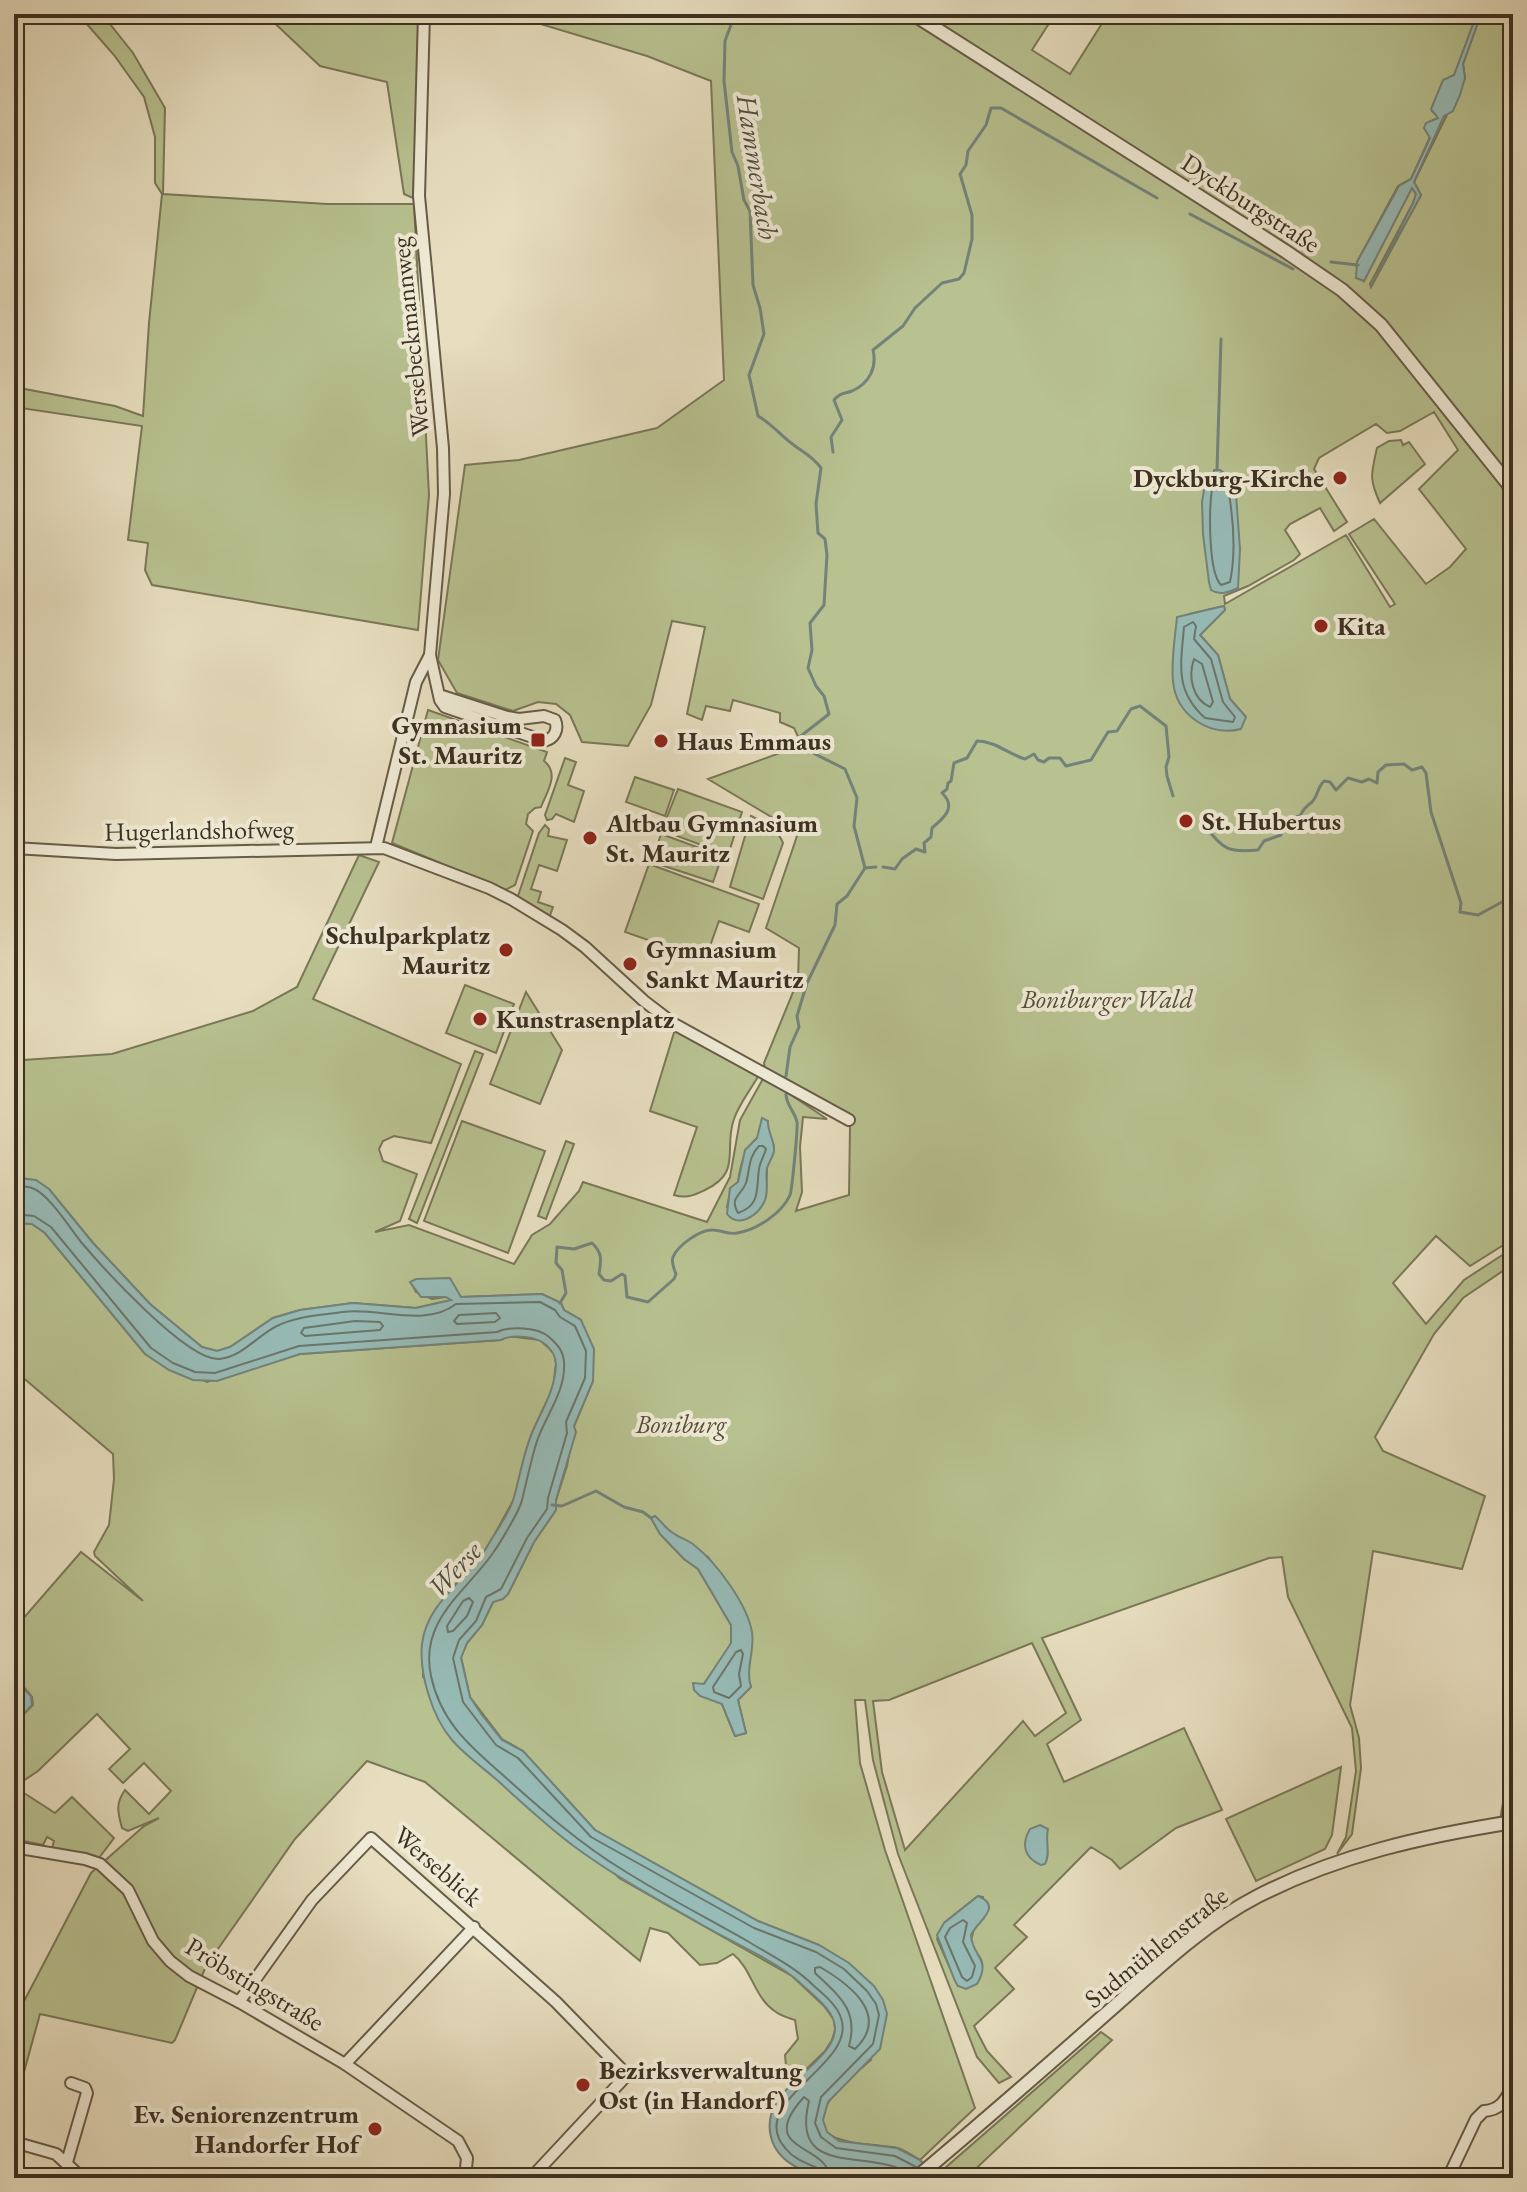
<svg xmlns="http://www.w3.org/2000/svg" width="1527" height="2192" viewBox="0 0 1527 2192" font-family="'EB Garamond',serif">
  <rect width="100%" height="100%" fill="#e7debf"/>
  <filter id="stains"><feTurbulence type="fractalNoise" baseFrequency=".0025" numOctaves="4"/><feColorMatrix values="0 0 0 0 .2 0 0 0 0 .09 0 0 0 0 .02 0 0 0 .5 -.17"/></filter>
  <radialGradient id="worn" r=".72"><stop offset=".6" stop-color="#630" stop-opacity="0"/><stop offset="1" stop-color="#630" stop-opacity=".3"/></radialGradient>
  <!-- green -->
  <g fill="#b8c190" stroke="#7a7858" stroke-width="2" fill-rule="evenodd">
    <polygon points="78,14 102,14 133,53 165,108 163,194 327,204 414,204 429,495 418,630 152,585 145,570 148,543 128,540 142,426 14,407 14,387 115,406 143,416 149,323 162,194 155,183 155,137 144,97 114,55"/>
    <polygon points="265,14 422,14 413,198 404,194 387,82 320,66"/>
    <path d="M507,14H1055L1032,50L1070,74L1108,14H1477L1454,76L1432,111L1439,117L1411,179L1398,186L1357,262L1364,281L1411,187L1416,194L1413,203L1370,284L1371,287L1421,195L1414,182L1465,78L1463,64L1481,14H1513V1239L1470,1266L1436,1236L1393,1283L1426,1324L1464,1280L1513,1248V1264L1463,1298L1434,1334L1375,1437L1383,1451L1485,1496L1462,1569L1373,1551L1350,1705L1359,1738L1361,1768L1352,1834L1337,1854L1346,1837L1356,1771L1352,1728L1288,1597L1282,1557L1269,1558L1042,1638L1081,1720L1047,1744L1064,1782L1184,1728L1222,1810L1176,1828L1120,1869L1112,1860L1091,1847L1014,1925L1027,1937L995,1968L1014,1989L974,2026L987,2051L1011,2077L999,2083L977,2057L898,1854L873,1760L865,1700H855L860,1763L885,1850L975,2108L920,2160C913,2156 905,2150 897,2148C875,2142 796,2149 830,2100C840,2084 857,2072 871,2060L819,1945L758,1921L595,1830L523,1751L502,1739L470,1697L461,1657L467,1643L482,1625L493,1602L508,1594L534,1542L556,1510V1500L567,1466L574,1426L593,1381L581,1320L564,1310L561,1303L542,1294L461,1297L413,1286L416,1292L432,1299L446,1297L451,1300L416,1308L353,1303L300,1310L273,1318L230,1347L217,1351L202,1347L150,1304L93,1243L49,1189L19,1178L14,1180V1058L23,1060L112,1054L253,1011L297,987L359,855L379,862L313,999L461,1064L431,1143L394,1136L383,1141L379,1149L383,1161L417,1174L400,1221L375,1232L409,1225L514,1264L532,1235L550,1224L579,1191L583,1182L707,1222L730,1177L740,1120L764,1077L827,1119L803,1117L800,1147L802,1192L796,1211L849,1195L850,1127L765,1070L764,1063L798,980L799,948L766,928L798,833L708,779L802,745L794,728L780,722V713L733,700L730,711L706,706L702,720L687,714L705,627L672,621L651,705L628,746L582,742L570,715L556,704L538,702L513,711L457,693L438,660L465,465L519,460L657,428L724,380L711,81L647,56ZM1434,412L1458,450L1419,489L1466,549L1450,567L1426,584L1374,519L1349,534L1395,604L1390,607L1346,535L1225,604L1224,596L1248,586L1294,560L1300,554L1285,530L1290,524L1320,508L1334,531L1347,522L1314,469L1319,458L1376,424L1387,433L1400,431ZM1224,606L1225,610L1200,635L1218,655L1230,699L1246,717L1173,681L1189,614ZM757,1138L771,1139L774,1146L767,1167L766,1197L727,1207L731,1189L738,1182C740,1166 744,1149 757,1138ZM655,1516L670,1532L708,1557L720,1574L750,1662L747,1675L751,1687L738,1700L746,1733L735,1736L722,1704L704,1684L732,1643L731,1625L698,1569L684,1559L660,1534L651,1518ZM1032,1643L1066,1713L1035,1736L1023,1721L905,1850L882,1772L873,1701L889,1700ZM978,1896L983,1897L984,1918L974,1928L971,1941C976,1959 988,1955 979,1980L958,1986L937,1939L944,1923Z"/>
    <path d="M1401,440L1403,445L1409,442L1425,464L1380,503C1369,479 1371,474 1377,448L1389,441Z"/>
    <path d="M428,710L547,752L544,761C560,773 547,792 541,807L535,808L528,814L526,824L533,831L515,885L505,890L392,843Z"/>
    <polygon points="565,758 576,762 568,785 584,791 574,822 556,814 552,819 547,820 545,815"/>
    <polygon points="635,777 674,790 665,816 626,802"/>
    <polygon points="678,789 742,812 728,855 677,836 679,828 665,822"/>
    <path d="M751,816C765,823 777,828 783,843L763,899L730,887Z"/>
    <polygon points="545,825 549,829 548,836 567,840 557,871 539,865 531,889 541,892 538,902 553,907 549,918 517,899 539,833"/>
    <polygon points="661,834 722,856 713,882 652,862"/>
    <polygon points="649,864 759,904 749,932 719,921 705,960 625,932"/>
    <polygon points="465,985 514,1004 496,1053 446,1033"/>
    <polygon points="526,992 562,1050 540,1104 490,1084"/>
    <path d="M676,1026L759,1075C751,1089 739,1104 734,1119C723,1149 743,1172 705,1190C694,1195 686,1199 674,1195L697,1127L650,1111Z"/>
    <polygon points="475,1051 483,1054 417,1223 409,1219"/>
    <polygon points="462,1121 545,1151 508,1253 424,1221"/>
    <polygon points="566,1141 574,1144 546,1219 538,1216"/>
    <path d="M18,1222L32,1224L45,1233L145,1354L207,1382L300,1354L501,1340L508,1336L540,1340L554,1353L556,1363L553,1388L531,1435L514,1499L487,1548L470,1572L450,1589L429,1621L423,1642V1677L619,1878L792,1976L824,2006L834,2020L835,2030L832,2040L825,2051L788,2087L785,2055L798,2039L795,2020C789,2018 781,2016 776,2012C754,1998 752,1969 733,1954L717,1963L700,1965L668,1933L650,1928L640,1961L425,1782L367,1761L295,1839L206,1966L175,2040L172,2043L40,2014L24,2072L14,2069V2012L16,2009H20L91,1873L144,1826L159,1818L128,1831L122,1828C118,1813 115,1804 125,1790L149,1814L171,1791L144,1763L123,1783L109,1769L130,1749L97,1714L38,1771L14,1787V1719L21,1717L33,1705L32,1697L14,1675V1629L81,1552L143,1601L95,1556L94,1552L109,1525L114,1479L113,1454L14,1370V1223Z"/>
    <polygon points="1513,1746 1513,1815 1500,1820"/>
    <polygon points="1341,1767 1332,1835 1325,1849 1256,1881 1226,1819"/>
    <polygon points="14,1789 18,1795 24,1793 55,1813 72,1797 114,1838 99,1858 52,1848 54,1841 47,1837 43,1845 14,1839"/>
    <polygon points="1101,2032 1112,2040 966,2178 939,2178 937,2175"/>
  </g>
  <!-- water -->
  <g fill="#97bbb7" stroke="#73837b" stroke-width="2">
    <polygon points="1477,14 1481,14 1463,64 1465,78 1460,95 1453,111 1444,116 1414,182 1421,195 1371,287 1413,203 1416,194 1412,188 1364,281 1356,278 1357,262 1399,186 1411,179 1430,138 1424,128 1426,123 1438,118 1431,109 1443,80 1454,75"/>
    <path d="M1214,470H1220L1235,481L1240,549L1238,588C1229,592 1220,596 1211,590L1209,582L1203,534L1202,502L1205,484L1214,478Z"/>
    <path d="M1224,606L1225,610L1200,635L1218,655L1230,699L1246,717L1241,729C1209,737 1176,715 1173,681C1171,660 1175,638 1177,617Z"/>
    <path d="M762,1118L768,1121C767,1131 775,1141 774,1151C773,1157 769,1162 767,1168C765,1178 769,1190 765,1200C759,1215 739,1229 727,1214L730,1188L738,1182L745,1150L757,1138Z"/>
    <path d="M19,1178L36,1180L49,1189L93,1243L150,1304L202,1347L217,1351L230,1347L273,1318L300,1310L353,1303L416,1308L451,1300L446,1297H421L410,1282L416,1279L450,1278L461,1297L542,1294L561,1303L564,1310L581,1320L594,1349L593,1381L574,1426L576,1432L556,1500V1510L534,1542L508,1594L503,1599L493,1602L482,1625L467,1643L461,1658L470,1697L482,1715L502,1740L523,1751L595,1830L758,1921L819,1945L849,1963L874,1986L883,2000L887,2014L880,2049L828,2102L823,2120L827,2132L839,2141L897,2148L920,2160L939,2178H826C803,2172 777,2162 771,2137C758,2086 836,2066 835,2027C834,2009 810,1993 798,1981C776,1961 726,1939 699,1923C657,1899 614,1876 575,1847C548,1827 522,1803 497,1780C482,1767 465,1755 452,1740C432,1717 419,1673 422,1644C427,1601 469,1579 488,1545C496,1531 510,1513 514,1497C520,1476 523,1454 532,1433C541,1411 555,1391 556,1365C556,1356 552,1351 546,1345C537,1336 512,1334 501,1340L300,1354L217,1381L193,1380L169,1370L145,1354L45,1233L32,1224L14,1223V1180Z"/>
    <path d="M655,1516C661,1521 666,1529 673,1533C680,1538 688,1540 694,1545C717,1563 747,1604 752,1632C755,1651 745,1669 751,1687L738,1700L746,1733L735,1736L722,1704L700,1696L694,1690L693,1683L704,1684L731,1643V1625L698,1569L684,1559L660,1534L651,1518Z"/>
    <polygon points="14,1679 31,1696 32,1705 21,1717 14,1719"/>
    <path d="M1040,1825L1048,1829C1045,1841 1051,1854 1045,1864L1041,1865C1024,1858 1021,1844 1030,1829Z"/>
    <path d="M978,1896C1004,1907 977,1921 971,1935C972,1957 992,1959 977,1984L966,1989L958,1986L955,1981L937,1935L944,1923Z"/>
  </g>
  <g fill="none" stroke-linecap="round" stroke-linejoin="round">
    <!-- shore -->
    <g stroke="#6a766c" stroke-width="2">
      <path d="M1221,483L1228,488C1233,516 1236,553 1230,582L1221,585C1208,572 1209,509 1212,489Z"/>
      <path d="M1193,622L1196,626L1194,639L1211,659L1223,702L1235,717L1233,722L1205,718C1174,690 1181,664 1184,627Z"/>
      <path d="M1194,659L1202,664L1213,702L1210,707C1192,699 1188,676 1194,659Z"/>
      <path d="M759,1146H763L766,1149C764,1156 760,1162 759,1169C756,1189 761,1205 738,1213C729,1197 741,1196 746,1183C750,1170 748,1157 759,1146Z"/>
      <path d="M14,1187C19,1186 27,1186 32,1188C48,1193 70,1228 81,1242C103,1268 187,1361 219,1359C242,1357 258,1335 277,1326C296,1316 322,1315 343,1312C379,1307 425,1328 456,1304L540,1302L555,1310L560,1317L575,1326L586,1351L585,1378L566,1422L567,1433L548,1498L547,1509L527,1538L501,1589L486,1597L476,1621L459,1640L453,1658L463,1702L496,1745L518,1758L591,1837L754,1928L816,1952L844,1969L867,1991L876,2004L879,2015L873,2044L821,2097L815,2123L821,2137L836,2148L895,2156L916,2167"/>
      <path d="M14,1214L34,1216L51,1227L151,1348L173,1363L195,1372L215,1373L299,1346L497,1332C510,1326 538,1327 549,1337C557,1344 563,1350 564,1362C566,1391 546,1415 537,1441C531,1460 527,1480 522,1500C520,1510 500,1543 493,1553C466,1592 419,1620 431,1676C441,1723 471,1747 504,1776C542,1810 580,1844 623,1870C664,1896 707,1918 749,1942C772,1956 795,1967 814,1986C824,1995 837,2005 841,2018C858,2065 743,2102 786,2149C794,2159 806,2163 817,2168L820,2178"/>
      <polygon points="496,1313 500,1318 495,1322 457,1324 454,1321 459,1315"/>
      <polygon points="355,1321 380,1322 383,1326 380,1330 305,1336 301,1333 304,1328"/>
      <polygon points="469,1598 473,1602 467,1616 453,1631 448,1632 447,1626 463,1601"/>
      <polygon points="741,1650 743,1654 739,1674 741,1686 729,1698 714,1692 713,1687 736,1652"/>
      <polygon points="963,1920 967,1923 963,1942 975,1966 972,1977 967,1981 962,1977 945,1937 950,1928"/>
      <path d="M820,1967C849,1984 891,2015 855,2049L849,2046C859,2010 839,1996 815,1973V1968Z"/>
      <path d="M830,2178C828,2143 754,2152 804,2097L809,2101C792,2169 850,2154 892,2166C897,2167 904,2172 909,2174"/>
    </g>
    <!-- stream -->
    <g stroke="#73837b" stroke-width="3">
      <path d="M735,14L725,41L724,81L732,152L738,166L744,200L750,211L753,285L760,308L764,334L749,375L758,416C772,424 782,437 795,446C806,454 813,457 821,468L816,504L818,533L825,539L827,555L824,605L810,623L812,650L808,668L816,686L824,696L829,714L797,739L811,752L845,769L857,798L854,826L865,868L847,896L837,904L835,925L807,983L797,1016L799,1027L790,1047L786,1076"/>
      <polyline points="1190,214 1293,269"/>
      <polyline points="1331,262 1358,265"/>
      <path d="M833,452L831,437L842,420L834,400C841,392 844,394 852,391C870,383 877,367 873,350L903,326L915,308L942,283L959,279L964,273L972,239V215L960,174L966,165L968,151L986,125L991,108H1001L1157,198"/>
      <polyline points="1217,470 1221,339"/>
      <path d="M1202,823C1224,848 1224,853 1258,850L1264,841L1281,835L1284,819L1300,816C1304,808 1306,807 1312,802C1318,796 1317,788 1324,781L1330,782L1336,790L1348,778L1362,782L1369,779L1377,783L1378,772L1386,765L1404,764L1412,770L1422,767L1426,773L1431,812L1461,903L1460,912L1478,915L1513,896"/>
      <path d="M883,867L895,869L902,859L916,849L925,852L924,843L931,837L932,828C944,818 957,807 942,793L947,789L948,783L951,781L954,763L967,758L977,741C995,741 1008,754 1025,759L1034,754L1038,760L1044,762L1049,758H1060L1066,766L1091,760L1108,732L1117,731L1131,709L1140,706L1166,726L1169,757L1166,767L1167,776L1173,796"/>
      <polyline points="865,868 876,867"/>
      <path d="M560,1303L566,1293L562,1270L556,1263L557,1247L574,1249L592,1243C603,1253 601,1261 599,1274L604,1280L611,1281L622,1274L625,1276L627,1297L648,1302L674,1279L676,1274C674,1269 671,1262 673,1257C678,1245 701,1229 713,1230C721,1230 729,1235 737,1233C757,1230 782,1213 790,1195C792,1190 798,1128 797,1122C795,1112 786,1105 786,1094"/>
      <polyline points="552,1505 562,1506 596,1491 624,1507 643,1512 651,1518"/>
    </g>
    <defs>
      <g id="minor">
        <path d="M430,655L440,700L445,707L544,741C554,739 559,730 555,720L544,716L519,719L507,717L439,695"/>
        <polyline points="376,847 416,682 430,655 444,494 443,448 419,196 424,14"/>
        <polyline points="14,848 116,854 384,848 489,888 511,899 562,930 585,947 644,1001 674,1024 849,1120"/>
        <polyline points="14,1847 85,1859 100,1864 128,1890 153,1941 170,1961 189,1976 239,2002 345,2064 458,2141 467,2158 465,2178"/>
        <polyline points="239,2002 312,1900 371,1838 556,2002 627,2075 531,2178"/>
        <polyline points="345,2064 474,1927"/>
        <polyline points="14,2142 56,2154 82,2178"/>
        <polyline points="67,2162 87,2093 85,2088 71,2083"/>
        <path d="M1448,2178L1476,2119L1484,2111C1501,2110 1505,2100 1513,2086"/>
      </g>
      <g id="tertiary">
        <polyline points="913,14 1285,251 1342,290 1381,325 1513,490"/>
        <path d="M916,2178C978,2126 1039,2073 1100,2019C1150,1976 1198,1927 1258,1896C1338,1855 1424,1836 1513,1822"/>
      </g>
    </defs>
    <!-- minor casing -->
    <use href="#minor" stroke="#675c48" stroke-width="14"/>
    <!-- tertiary casing -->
    <use href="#tertiary" stroke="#675c48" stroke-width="16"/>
    <!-- minor -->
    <use href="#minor" stroke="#efead5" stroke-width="10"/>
    <!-- tertiary -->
    <use href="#tertiary" stroke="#efead5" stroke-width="12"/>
  </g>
  <!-- markers -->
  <g fill="#8f2418" stroke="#efead5" stroke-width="3">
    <circle cx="1340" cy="478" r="8"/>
    <circle cx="1321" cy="626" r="8"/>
    <rect x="530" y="732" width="16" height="16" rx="4"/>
    <circle cx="661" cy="741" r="8"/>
    <circle cx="1186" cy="821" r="8"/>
    <circle cx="590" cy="838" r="8"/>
    <circle cx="506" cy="950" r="8"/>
    <circle cx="630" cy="964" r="8"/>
    <circle cx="480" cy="1019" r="8"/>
    <circle cx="583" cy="2085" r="8"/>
    <circle cx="375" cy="2129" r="8"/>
  </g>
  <g text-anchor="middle" stroke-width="8" stroke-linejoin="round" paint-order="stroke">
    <!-- street labels -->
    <g font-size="26" fill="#3c3021" stroke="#efead5">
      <text transform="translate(1251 203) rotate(33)" y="9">Dyckburgstraße</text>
      <text transform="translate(410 337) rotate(-96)" y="9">Wersebeckmannweg</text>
      <text transform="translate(199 830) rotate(-1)" y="9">Hugerlandshofweg</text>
      <text transform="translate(438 1866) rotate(41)" y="9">Werseblick</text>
      <text transform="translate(1156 1947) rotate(-39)" y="9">Sudmühlenstraße</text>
      <text transform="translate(255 1984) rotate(31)" y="9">Pröbstingstraße</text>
    </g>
    <!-- poi labels -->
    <g font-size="26" font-weight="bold" fill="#3c3021" stroke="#efead5" text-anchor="start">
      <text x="1324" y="487" text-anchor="end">Dyckburg-Kirche</text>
      <text x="1337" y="635">Kita</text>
      <text x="522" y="734" text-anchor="end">Gymnasium<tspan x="522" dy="30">St. Mauritz</tspan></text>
      <text x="677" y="750">Haus Emmaus</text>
      <text x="1202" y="830">St. Hubertus</text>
      <text x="606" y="832">Altbau Gymnasium<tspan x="606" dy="30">St. Mauritz</tspan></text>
      <text x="490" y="944" text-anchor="end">Schulparkplatz<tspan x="490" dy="30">Mauritz</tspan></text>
      <text x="646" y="958">Gymnasium<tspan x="646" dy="30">Sankt Mauritz</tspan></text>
      <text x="496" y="1028">Kunstrasenplatz</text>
      <text x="599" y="2079">Bezirksverwaltung<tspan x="599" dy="30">Ost (in Handorf)</tspan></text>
      <text x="359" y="2123" text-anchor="end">Ev. Seniorenzentrum<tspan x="359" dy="30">Handorfer Hof</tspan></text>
    </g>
    <!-- park labels -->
    <g font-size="26" font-style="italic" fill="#554d37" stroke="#efead5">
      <text x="1107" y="1008">Boniburger Wald</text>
      <text x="681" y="1433">Boniburg</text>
    </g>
    <!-- water labels -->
    <g font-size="28" font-style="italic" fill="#4e4c3f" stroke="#efead5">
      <text transform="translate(758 167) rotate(81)" y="10">Hammerbach</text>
      <text transform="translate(454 1569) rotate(-47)" y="10">Werse</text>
    </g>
  </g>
  <!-- margin -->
  <rect width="1527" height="2192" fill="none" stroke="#e7debf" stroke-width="48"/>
  <rect x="16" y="16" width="1495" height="2160" fill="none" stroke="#3c3021" stroke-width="4"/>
  <rect x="24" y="24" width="1479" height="2144" fill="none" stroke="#3c3021" stroke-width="2"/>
  <rect width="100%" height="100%" filter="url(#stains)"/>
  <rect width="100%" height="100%" fill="url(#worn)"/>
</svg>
